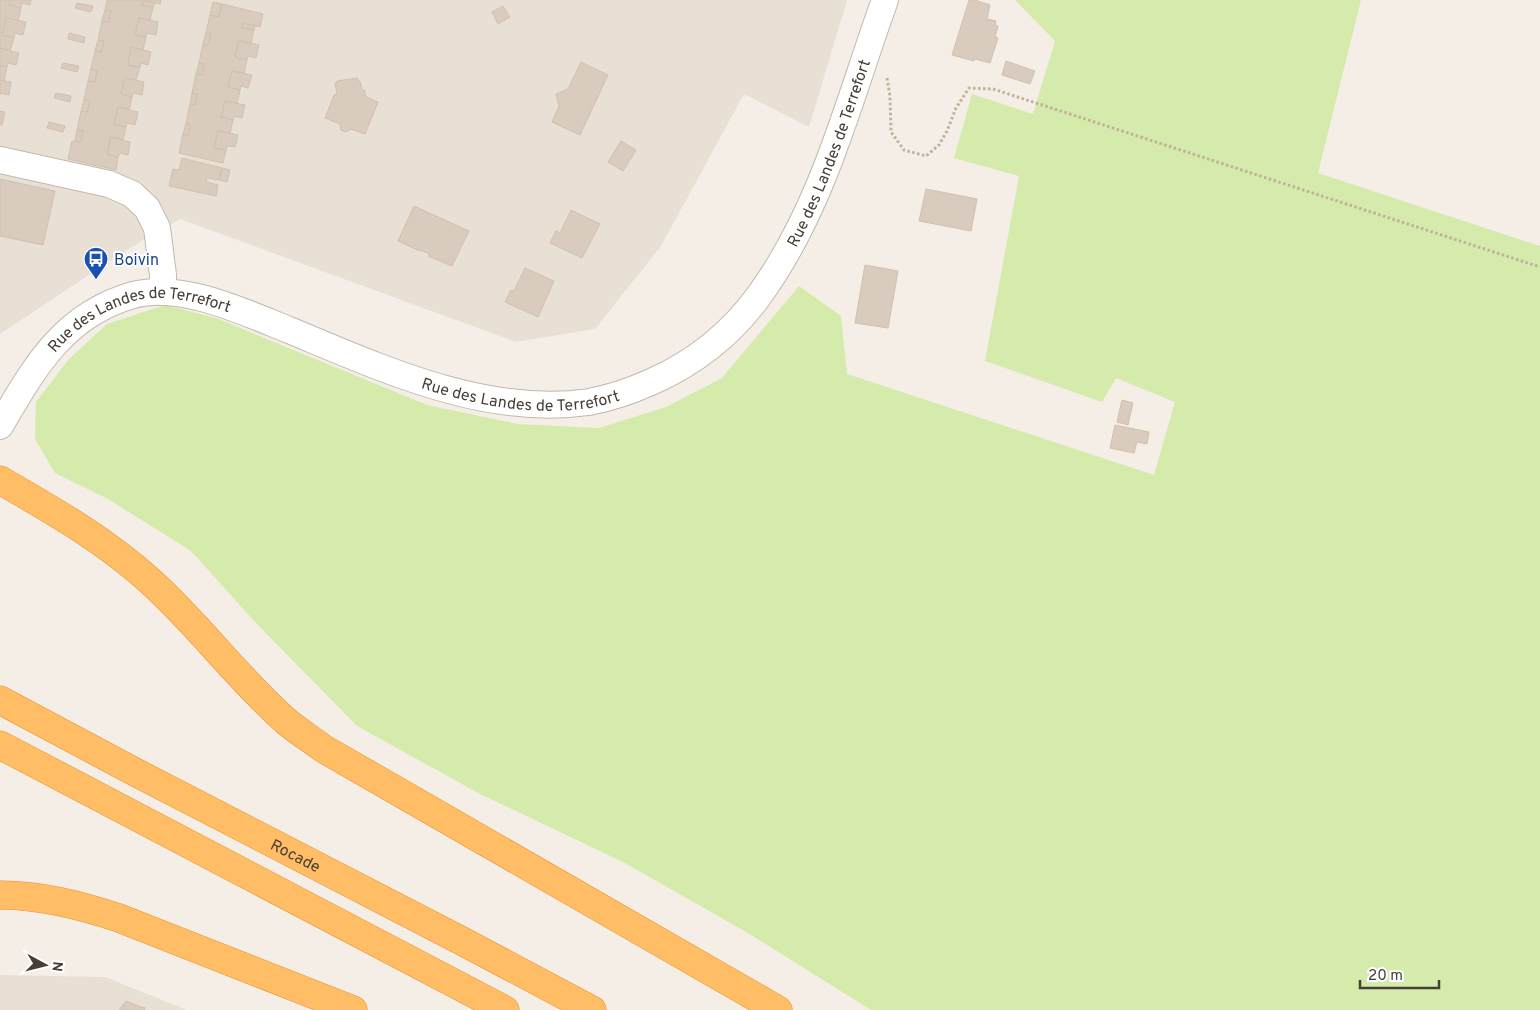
<svg xmlns="http://www.w3.org/2000/svg" width="1540" height="1010" viewBox="0 0 1540 1010" font-family="Overpass,sans-serif">
  <rect width="100%" height="100%" fill="#f4eee6"/>
  <!-- residential -->
  <g fill="#e8e0d4">
    <polygon points="0,0 847,0 809,127 744,94 661,246 595,329 516,342 180,219 125,251 0,334"/>
    <polygon points="0,975 105,977 187,1010 0,1010"/>
  </g>
  <!-- green -->
  <polygon fill="#d4ebac" points="1015,0 1361,0 1318,173 1540,246 1540,1010 871,1010 748,933 625,863 480,794 357,726 257,624 191,551 108,499 55,473 35,439 36,402 69,359 107,324 165,305 216,318 427,405 517,424 599,428 666,407 722,378 799,286 841,316 847,374 1154,475 1175,402 1116,378 1102,402 985,361 1019,176 954,158 972,94 1033,114 1055,41"/>
  <!-- building -->
  <g fill="#d9ccbe" stroke="#d1c0ad">
    <polygon points="0,0 10,0 9,5 21,8 18,21 6,18 2,35 14,38 10,51 0,48"/>
    <polygon points="10,0 31,0 30,5 22,3 21,8 9,5"/>
    <polygon points="107,0 161,0 160,4 143,0 142,5 153,7 150,20 139,18 135,35 146,37 143,50 131,47 128,65 140,67 136,80 125,78 121,94 132,97 129,110 118,107 114,124 126,127 123,140 111,137 107,154 118,157 116,170 68,159 72,141 80,142 83,131 77,130 81,111 87,112 90,101 84,100 88,81 95,82 97,71 91,69 95,51 101,52 104,41 98,40 102,21 108,22 111,11 105,10"/>
    <polygon points="143,0 155,3 153,7 142,5"/>
    <polygon points="969,0 975,0 990,5 987,19 996,21 995,25 998,26 995,37 998,38 990,63 975,59 974,61 952,55"/>
    <polygon points="213,2 222,4 219,17 210,15"/>
    <polygon points="77,3 93,6 91,12 75,8"/>
    <polygon points="222,4 263,14 260,27 243,23 242,28 254,30 251,43 239,41 235,57 247,60 244,73 232,71 228,87 240,90 237,104 225,101 221,117 233,120 230,133 218,131 214,148 226,150 223,163 179,153 183,134 188,136 190,124 186,123 190,104 195,105 197,94 192,93 196,74 202,75 204,64 199,63 203,44 208,45 211,34 206,33 210,15 219,17"/>
    <polygon points="503,6 510,17 498,24 492,12"/>
    <polygon points="105,10 111,11 108,22 102,21"/>
    <polygon points="6,18 26,22 23,35 15,33 14,38 2,35"/>
    <polygon points="139,18 158,22 156,35 147,33 146,37 135,35"/>
    <polygon points="243,23 255,26 254,30 242,28"/>
    <polygon points="69,33 85,37 84,43 68,39"/>
    <polygon points="206,33 211,34 208,45 203,44"/>
    <polygon points="98,40 104,41 101,52 95,51"/>
    <polygon points="239,41 259,45 256,58 248,56 247,60 235,57"/>
    <polygon points="131,47 151,52 148,65 141,63 140,67 128,65"/>
    <polygon points="0,48 19,53 16,65 8,63 7,67 0,66"/>
    <polygon points="1006,61 1035,71 1030,84 1002,75"/>
    <polygon points="581,62 608,75 580,135 552,122 559,106 556,94 568,89"/>
    <polygon points="63,63 79,66 77,72 61,68"/>
    <polygon points="199,63 204,64 202,75 196,74"/>
    <polygon points="0,66 7,67 4,81 0,80"/>
    <polygon points="91,69 97,71 95,82 88,81"/>
    <polygon points="232,71 252,75 248,88 241,86 240,90 228,87"/>
    <polygon points="125,78 144,82 142,95 133,93 132,97 121,94"/>
    <polygon points="357,78 360,81 362,90 364,90 366,97 378,102 365,134 351,129 346,132 341,130 340,124 325,118 334,95 337,94 335,84 337,81"/>
    <polygon points="0,80 11,82 9,95 0,93 0,95"/>
    <polygon points="56,93 71,96 70,102 54,98"/>
    <polygon points="192,93 197,94 195,105 190,104"/>
    <polygon points="84,100 90,101 87,112 81,111"/>
    <polygon points="225,101 245,105 242,118 234,116 233,120 221,117"/>
    <polygon points="118,107 138,112 135,125 127,123 126,127 114,124"/>
    <polygon points="0,111 5,112 2,125 0,125"/>
    <polygon points="49,122 65,126 63,132 47,128"/>
    <polygon points="186,123 190,124 188,136 183,134"/>
    <polygon points="77,130 83,131 80,142 75,141"/>
    <polygon points="218,131 238,135 235,147 227,146 226,150 214,148"/>
    <polygon points="111,137 130,142 128,155 120,153 118,157 107,154"/>
    <polygon points="621,141 636,150 623,171 608,162"/>
    <polygon points="182,158 222,168 219,180 207,178 206,182 218,185 216,196 169,186 173,169 179,170"/>
    <polygon points="222,168 230,170 227,182 219,180"/>
    <polygon points="0,179 55,191 43,245 0,236"/>
    <polygon points="926,189 977,199 971,231 919,221"/>
    <polygon points="414,206 469,231 452,266 428,256 430,254 420,250 420,251 398,241"/>
    <polygon points="571,210 600,224 582,258 550,243 556,231 560,233"/>
    <polygon points="865,265 898,271 888,328 855,323"/>
    <polygon points="525,268 554,281 538,317 505,302 511,290 514,291"/>
    <polygon points="1122,400 1133,403 1128,425 1117,422"/>
    <polygon points="1115,425 1149,432 1147,444 1137,442 1134,453 1110,448"/>
    <polygon points="126,1001 141,1007 146,1008 144,1010 119,1010"/>
  </g>
  <g fill="none" stroke-linecap="round" stroke-linejoin="round">
    <defs>
      <g id="minor">
        <polyline points="0,160 109,184 132,194 147,208 157,228 163,275 163,292"/>
        <path id="s1" d="M0,426C34,368 63,315 133,295C181,282 244,312 289,330C381,368 485,417 589,402C610,398 631,391 651,382C693,364 731,334 758,297C823,208 848,102 885,0"/>
      </g>
      <g id="highway">
        <path d="M0,480C52,510 105,540 150,581C199,625 238,679 287,722C299,732 312,740 324,749L778,1010"/>
        <path id="s2" d="M0,700L135,772L460,940L592,1010"/>
        <polyline points="0,745 505,1010"/>
        <path d="M0,895C41,895 80,905 119,918L353,1010"/>
      </g>
    </defs>
    <!-- minor casing -->
    <use href="#minor" stroke="#c3b8ab" stroke-width="28"/>
    <!-- highway casing -->
    <use href="#highway" stroke="#e6922e" stroke-width="29"/>
    <!-- path -->
    <polyline stroke="#c3b098" stroke-width="3" stroke-dasharray="2.5 2.5" stroke-linecap="butt" points="887,78 890,96 891,132 904,150 926,156 939,145 947,131 956,108 969,88 993,89 1540,267"/>
    <!-- minor -->
    <use href="#minor" stroke="#fff" stroke-width="26"/>
    <!-- highway -->
    <use href="#highway" stroke="#ffbe66" stroke-width="28"/>
  </g>
  <!-- icons -->
  <defs>
    <symbol id="bus-pin" viewBox="-11 -11 22 30"><path d="M0 17L-7.5 6A9.5 9.5 0 1 1 7.5 6Z" fill="#1a4fb4" stroke="#fff"/><path d="M-5-6H5V4H4V6H2V4H-2V6H-4V4H-5ZM-3.5-4V0h7V-4ZM-3.5 1.2v1.5H-2V1.2ZM2 1.2v1.5H3.5V1.2Z" fill="#fff"/></symbol>
  </defs>
  <g fill-rule="evenodd">
    <use href="#bus-pin" x="82" y="245" width="28" height="38"/>
  </g>
  <g text-anchor="middle" stroke-width="4" stroke-linejoin="round" paint-order="stroke">
    <!-- street labels -->
    <g font-size="16" fill="#473e35" stroke="#fff">
      <text dy="6" stroke="none"><textPath href="#s1" startOffset="1032">Rue des Landes de Terrefort</textPath></text>
      <text dy="6" stroke="none"><textPath href="#s1" startOffset="192">Rue des Landes de Terrefort</textPath></text>
      <text dy="6" stroke="none"><textPath href="#s1" startOffset="598">Rue des Landes de Terrefort</textPath></text>
      <text dy="6" stroke="none"><textPath href="#s2" startOffset="334">Rocade</textPath></text>
    </g>
    <!-- transit labels -->
    <g font-size="16" fill="#164399" stroke="#fff" text-anchor="start">
      <text x="114" y="265">Boivin</text>
    </g>
  </g>
  <!-- north arrow -->
  <g transform="translate(45 965) rotate(97)" stroke="#ffffff" stroke-width="4" paint-order="stroke">
  <path d="M0-4L9 19L0 12L-9 19Z" fill="#473e35"/>
  <text y="-8" font-size="14" font-weight="bold" text-anchor="middle" fill="#473e35">N</text>
  </g>
  <!-- scale -->
  <path d="M1360 980v8h79v-8" fill="none" stroke="#473e35" stroke-width="2.5"/>
  <text x="1368" y="980" font-size="15" fill="#473e35" stroke="#ffffff" stroke-width="4" paint-order="stroke">20 m</text>
</svg>
